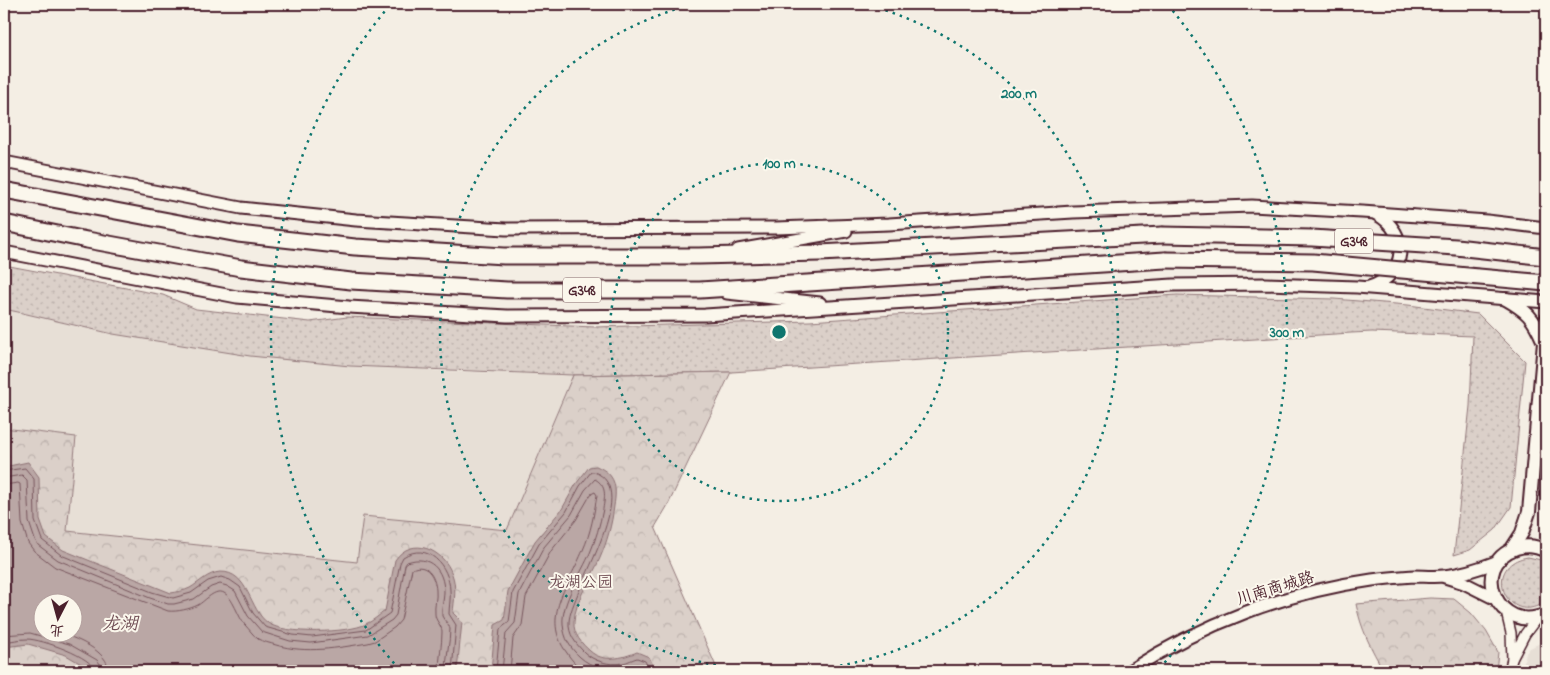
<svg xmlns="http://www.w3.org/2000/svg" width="1550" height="675" viewBox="0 0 1550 675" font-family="'Indie Flower','LXGW WenKai TC',sans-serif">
  <defs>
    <pattern id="grass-dots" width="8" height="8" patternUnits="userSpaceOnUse" patternTransform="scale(1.25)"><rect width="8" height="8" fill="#dbd0c9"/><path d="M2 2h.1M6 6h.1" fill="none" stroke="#bdb2ad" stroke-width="1.8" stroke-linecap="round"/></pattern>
    <pattern id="park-crowns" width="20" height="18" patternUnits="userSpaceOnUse" patternTransform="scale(1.25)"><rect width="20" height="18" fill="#dbd0c9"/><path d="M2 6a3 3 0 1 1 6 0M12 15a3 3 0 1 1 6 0" fill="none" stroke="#bdb2ad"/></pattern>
  </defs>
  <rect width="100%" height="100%" fill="#f4eee4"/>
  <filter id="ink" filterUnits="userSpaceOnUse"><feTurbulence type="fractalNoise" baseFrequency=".02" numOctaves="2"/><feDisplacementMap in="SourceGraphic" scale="10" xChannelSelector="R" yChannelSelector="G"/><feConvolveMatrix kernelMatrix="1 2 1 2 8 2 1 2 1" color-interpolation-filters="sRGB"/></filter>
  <g filter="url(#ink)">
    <!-- built -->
    <g fill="#e7dfd6">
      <polygon points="4,309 113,334 440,371 573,375 507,530 364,516 358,562 67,531 76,437 4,428"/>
      <polygon points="1546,640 1546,671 1522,671 1526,653 1530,648"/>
    </g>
    <!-- grass -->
    <g fill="url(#grass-dots)" stroke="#92787a">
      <polygon points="4,265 163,295 196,309 310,322 347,317 595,327 810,321 1177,295 1334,299 1408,305 1478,314 1525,361 1511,507 1495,530 1470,550 1454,555 1470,406 1473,336 1372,332 1351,333 731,372 573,375 350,366 250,356 113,334 18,312 4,309"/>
      <path d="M1528,557L1541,560L1546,565V601C1507,630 1480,564 1528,557Z"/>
    </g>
    <!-- park -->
    <g fill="url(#park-crowns)" stroke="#92787a" fill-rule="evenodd">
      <path d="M731,372L668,505L655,527L718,671H4V428L76,437L67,531L357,562L363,516L507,530L573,375ZM42,602H72V632H42Z"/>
      <path d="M1430,598L1454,599L1471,613L1486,631L1498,652L1496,671H1384C1371,649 1361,629 1356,604Z"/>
    </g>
    <!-- water -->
    <g fill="#baa7a5" stroke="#8d7174" fill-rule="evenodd">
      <path d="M28,462L39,477L40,520L46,537L63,550L171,593C177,592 184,591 190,588C200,582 208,573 220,572C249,571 249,610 268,623C284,635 349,633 366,624C373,621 379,615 385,611L395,560C412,535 444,550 452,574C457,587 454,601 453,613L462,622L457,671H93L66,655L28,644L4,647V467ZM42,602H72V632H42Z"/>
      <path d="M596,466C616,474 617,487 614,506C612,524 607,542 600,558C592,578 575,599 574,622C573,634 582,644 590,651C603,663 623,658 637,652L649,657L656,671H491L495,625L504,620L508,591L535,541L562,509L576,484L589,467Z"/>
    </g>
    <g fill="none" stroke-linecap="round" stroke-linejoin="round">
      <!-- shore -->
      <g stroke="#77555c" stroke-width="1">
        <path d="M4,471L25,468L34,479L35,521L42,540L61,555L152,592L173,598L191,593L208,581L221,577L230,580L240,587L253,613L265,627L293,635L312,637L366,630L390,613L400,563L403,557C428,541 449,566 450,590C451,598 449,606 449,614L456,625L452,671"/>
        <path d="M4,478L22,475L27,480L29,522L35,540L38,545L58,560L150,598L168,604H174L194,599L211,587L220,584L227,586L235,591L248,616L262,632L290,641L311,643L368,635L392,620L396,615L405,565L407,562C430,554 444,570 444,592C444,600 441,608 442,616C444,621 449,623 450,629C450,643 446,657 446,671"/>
        <path d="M4,485L18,483L20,484L22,523L28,543L34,551L55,567L168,611C177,612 190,609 198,605C205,601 215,588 224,593C233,597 238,617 245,625C249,629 253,635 258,639C263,642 270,643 276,645C307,654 337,648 368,643L375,641L395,627L401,620L412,569C427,562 435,577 436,590C437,598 434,606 435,614C435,621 442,625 442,632C442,645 439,658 439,671"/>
        <path d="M57,632C75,638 108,650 109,671"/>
        <polyline points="4,635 30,633 69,644 97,660 101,665 101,671"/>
        <path d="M4,642C11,641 20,639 27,639C41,639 94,657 95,671"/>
        <path d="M496,671L500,629L509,622L513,592L539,544L566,512L580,486L591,472H594C643,489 570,592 569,622C568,634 576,644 584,652C593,661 610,666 623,663C628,662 633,659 637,658L645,661L650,671"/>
        <path d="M502,671L506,633L515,623L519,594L544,547L571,515L585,490L595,479C607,486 605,496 603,509C600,524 596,539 590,553C582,572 561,603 563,624C564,638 570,648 580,657C591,667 608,672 623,670C628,669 632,666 637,664L640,666L643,671"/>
        <path d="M510,671L513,638L522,625L526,597L551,551L576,520L591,494L595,492L597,495C594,514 591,532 583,550C569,585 540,617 567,653C572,661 579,668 586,671"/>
      </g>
      <defs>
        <g id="minor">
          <polyline points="1506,612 1511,633 1512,659 1525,634 1537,618"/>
          <polyline points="1509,671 1512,659"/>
        </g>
        <g id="tertiary">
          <polyline points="4,162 241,208 356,220 506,229 776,228 889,224 1073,212 1252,206 1362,212 1487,221 1546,228"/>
          <polyline points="738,250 846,231"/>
          <polyline points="4,252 237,297 349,307 507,316 705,315 1173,285 1266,284 1357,287 1546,302"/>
          <path d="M1369,287C1407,276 1411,233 1376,214"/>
          <polyline points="727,293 820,303"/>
          <polyline points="1445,577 1464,583 1496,599"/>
          <path d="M1129,671C1202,624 1286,592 1372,580C1386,578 1400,577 1414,576C1424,576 1434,577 1444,576C1463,574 1481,568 1499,561"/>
        </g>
        <g id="secondary">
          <path d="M1506,299C1527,311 1533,317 1543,340"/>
          <polyline points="1511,550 1522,533 1529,512 1546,320"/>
          <path d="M1546,551C1537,546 1526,545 1516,548C1468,565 1498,637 1546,614"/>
        </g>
        <g id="trunk">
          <polyline points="4,190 238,234 355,247 504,256 699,256 820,253 1162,235"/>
          <polyline points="4,223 87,240 241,268 351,281 507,290 700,290 1165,260"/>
        </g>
      </defs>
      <!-- minor casing -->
      <use href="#minor" stroke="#4a1f2b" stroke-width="12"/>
      <!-- tertiary casing -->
      <use href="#tertiary" stroke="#4a1f2b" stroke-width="15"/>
      <!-- secondary casing -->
      <use href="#secondary" stroke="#4a1f2b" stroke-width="16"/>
      <!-- trunk casing -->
      <use href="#trunk" stroke="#4a1f2b" stroke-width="19"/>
      <!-- minor -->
      <use href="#minor" stroke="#fbf7ec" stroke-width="9"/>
      <!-- tertiary -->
      <use href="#tertiary" stroke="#fbf7ec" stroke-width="11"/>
      <!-- secondary -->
      <use href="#secondary" stroke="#fbf7ec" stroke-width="12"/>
      <!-- trunk -->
      <use href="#trunk" stroke="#fbf7ec" stroke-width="15"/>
      <defs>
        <g id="trunk-bridge">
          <polyline points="1162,235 1312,238 1456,247 1546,257"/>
          <polyline points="1165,260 1313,262 1546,283"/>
        </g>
      </defs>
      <!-- trunk-bridge casing -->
      <use href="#trunk-bridge" stroke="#4a1f2b" stroke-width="19" stroke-linecap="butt"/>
      <!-- trunk-bridge -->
      <use href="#trunk-bridge" stroke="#fbf7ec" stroke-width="15"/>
    </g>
  </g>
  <!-- distance rings -->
  <g fill="none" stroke="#0f766e" stroke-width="2.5" stroke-dasharray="2.5 5">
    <circle cx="779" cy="332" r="169"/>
    <path d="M864 4A339 339 0 1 1 694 4"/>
    <path d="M399 669A508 508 0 0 1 390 5M1168 5A508 508 0 0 1 1159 669"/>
  </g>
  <g text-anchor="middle" stroke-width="4" stroke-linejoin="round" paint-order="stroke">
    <!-- shield labels -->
    <g fill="#fbf7ec" stroke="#7f6065" stroke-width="1">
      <rect x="1335" y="228.5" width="38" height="25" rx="4"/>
      <rect x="563" y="277.5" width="38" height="25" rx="4"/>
    </g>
    <g font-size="15" font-weight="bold" fill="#4a1f2b">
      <text x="1354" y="246">G348</text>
      <text x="582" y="295">G348</text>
    </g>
    <!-- park labels -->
    <g font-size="16" fill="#6e4b52" stroke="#fbf7ec">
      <text x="581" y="587">龙湖公园</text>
    </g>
    <!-- street labels -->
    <g font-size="16" fill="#4a1f2b" stroke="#fbf7ec">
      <text transform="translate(1275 587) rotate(-17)" y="6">川南商城路</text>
    </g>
    <!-- water labels -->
    <g font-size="18" font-style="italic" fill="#714f56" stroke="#fbf7ec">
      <text x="120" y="629">龙湖</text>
    </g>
  </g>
  <circle cx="779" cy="332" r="8" fill="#0f766e" stroke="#fbf7ec" stroke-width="2.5"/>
  <g font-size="15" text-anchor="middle" font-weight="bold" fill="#0f766e" stroke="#fbf7ec" stroke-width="4" stroke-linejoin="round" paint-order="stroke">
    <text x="1019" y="98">200 m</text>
    <text x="779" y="168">100 m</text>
    <text x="1287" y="337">300 m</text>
  </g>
  <!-- margin -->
  <rect width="1550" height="675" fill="none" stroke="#fbf7ec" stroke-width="20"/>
  <rect x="10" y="10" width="1530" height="655" fill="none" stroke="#4a1f2b" stroke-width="2" filter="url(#ink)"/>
  <!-- north arrow -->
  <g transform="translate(58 618) rotate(186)"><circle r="24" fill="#fbf7ec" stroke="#b4a19f"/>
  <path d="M0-4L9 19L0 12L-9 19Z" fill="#4a1f2b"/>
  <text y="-8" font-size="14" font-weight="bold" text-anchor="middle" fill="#4a1f2b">北</text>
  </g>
</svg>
